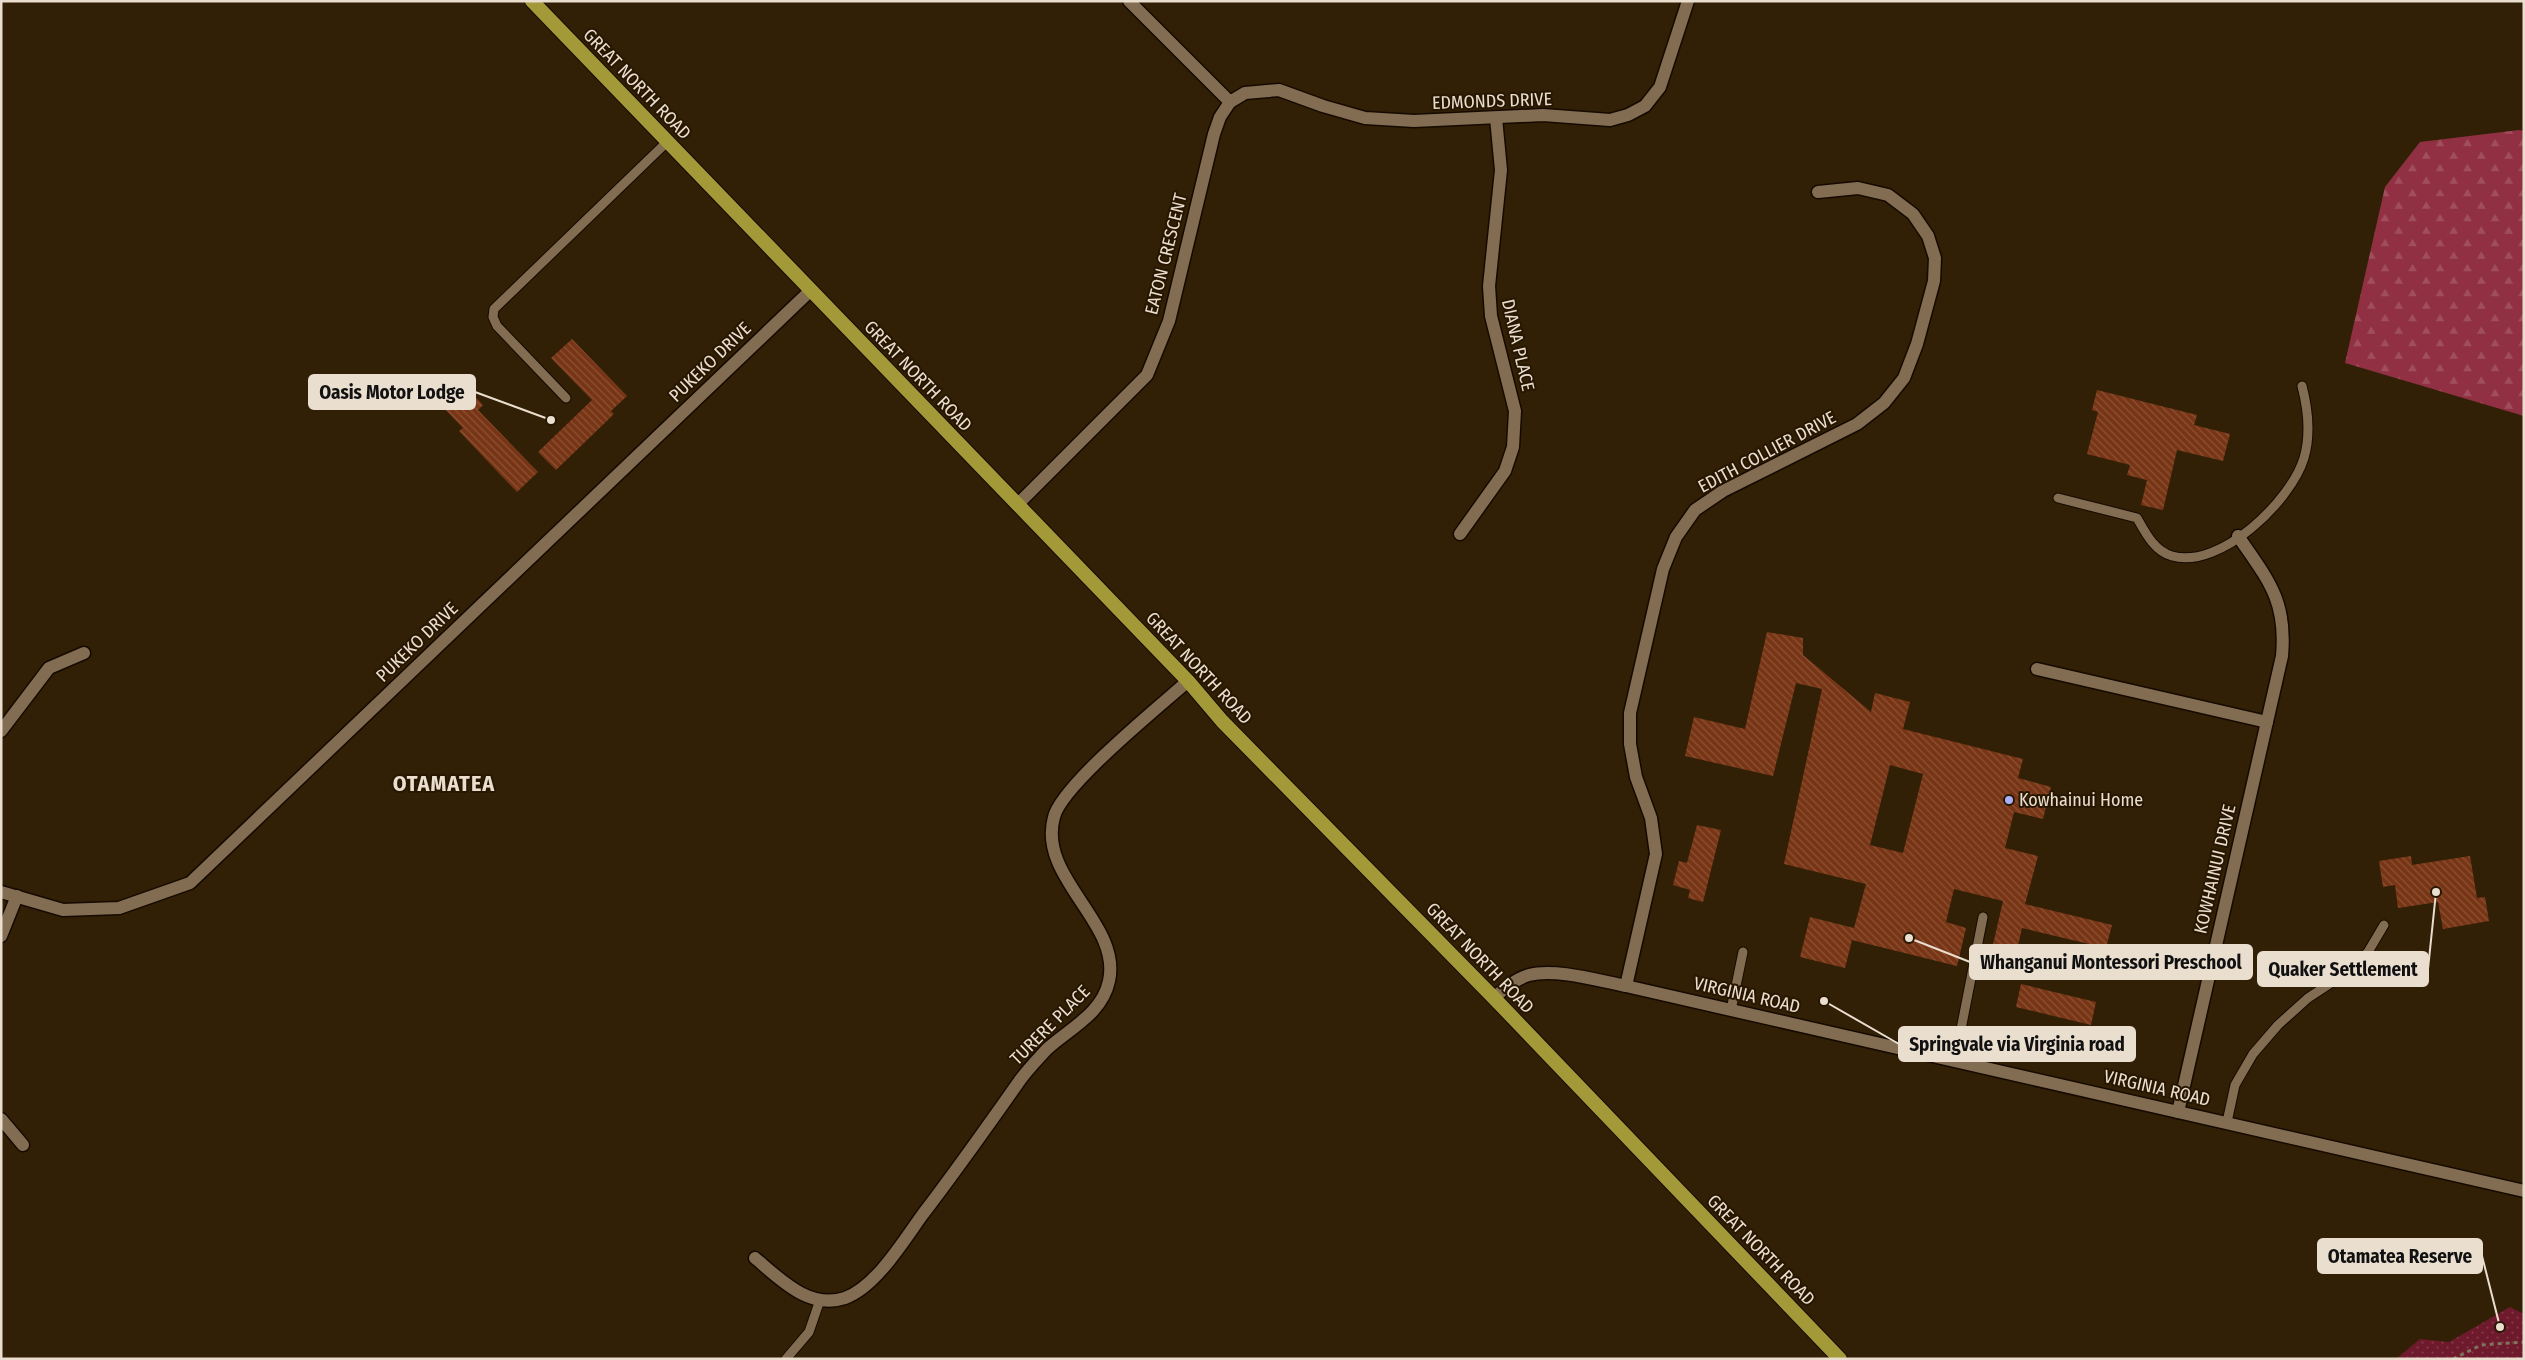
<svg xmlns="http://www.w3.org/2000/svg" width="2525" height="1360" viewBox="0 0 2525 1360" font-family="'Fira Sans Condensed',sans-serif">
  <defs>
    <pattern id="forest-firs" width="22" height="20" patternUnits="userSpaceOnUse" patternTransform="scale(1.25)"><rect width="22" height="20" fill="#903042"/><path d="M5 1l3.5 6h-7zM16 11l3.5 6h-7z" fill="#a04e5c"/></pattern>
    <pattern id="park-dots" width="8" height="8" patternUnits="userSpaceOnUse" patternTransform="scale(1.25)"><rect width="8" height="8" fill="#6e192c"/><path d="M2 2h.1M6 6h.1" fill="none" stroke="#833a4a" stroke-width="1.8" stroke-linecap="round"/></pattern>
    <pattern id="building-back-hatch" width="6" height="6" patternUnits="userSpaceOnUse" patternTransform="scale(1.25)"><rect width="6" height="6" fill="#783515"/><path d="M-1 5l2 2M0 0l6 6M5-1l2 2" fill="none" stroke="#8b5236"/></pattern>
  </defs>
  <rect width="100%" height="100%" fill="#312005"/>
  <!-- forest -->
  <polygon fill="url(#forest-firs)" points="2519,130 2524,131 2524,416 2345,363 2385,187 2420,142"/>
  <!-- park -->
  <polygon fill="url(#park-dots)" points="2510,1307 2524,1314 2524,1359 2396,1359 2420,1339 2449,1342"/>
  <!-- building -->
  <g fill="url(#building-back-hatch)" fill-rule="evenodd">
    <polygon points="572,339 627,396 611,411 614,414 556,470 538,452 592,400 551,358"/>
    <polygon points="457,377 483,405 478,410 538,472 517,492 459,431 463,428 434,398"/>
    <polygon points="2097,390 2197,415 2194,425 2230,434 2223,461 2177,450 2163,510 2141,505 2147,480 2127,475 2130,465 2087,454 2098,412 2092,410"/>
    <path d="M1767,632L1803,638V655L1871,712L1875,693L1910,702L1903,729L2023,759L2018,778L2051,787L2043,819L2014,812L2005,848L2038,856L2025,904L2112,925L2106,948L2022,928L2013,968L1989,962L2003,901L1954,889L1946,922L1966,928L1957,966L1852,940L1845,968L1800,957L1810,917L1854,928L1866,884L1784,864L1822,689L1796,683L1773,776L1685,756L1694,717L1745,729ZM1890,765L1923,774L1903,853L1870,845Z"/>
    <polygon points="1697,825 1721,830 1703,902 1688,898 1690,890 1673,885 1679,861 1687,863"/>
    <polygon points="2411,856 2412,865 2470,856 2477,898 2485,897 2489,921 2443,929 2438,902 2398,908 2395,885 2383,887 2379,861"/>
    <polygon points="2021,984 2096,1002 2091,1025 2016,1007"/>
  </g>
  <g fill="none" stroke-linecap="round" stroke-linejoin="round">
    <defs>
      <g id="service">
        <polyline points="566,398 497,326 493,317 494,309 667,142"/>
        <path d="M2058,498L2137,518C2145,532 2154,551 2172,556C2220,570 2291,501 2304,458C2311,434 2308,409 2302,386"/>
        <polyline points="1731,1010 1743,952"/>
        <polyline points="1955,1060 1983,917"/>
        <polyline points="2227,1122 2235,1085 2253,1054 2278,1025 2308,998 2346,973 2368,952 2384,925"/>
        <polyline points="786,1359 809,1332 820,1300"/>
      </g>
      <g id="minor">
        <polyline points="1230,102 1245,93 1279,90 1323,106 1365,118 1414,121 1543,115 1610,120 1628,115 1645,106 1660,87 1688,1"/>
        <polyline points="1017,505 1147,375 1169,321 1214,134 1220,117 1230,102 1129,1"/>
        <polyline points="1460,534 1505,471 1513,447 1515,411 1491,316 1489,286 1501,170 1496,118"/>
        <polyline points="2037,669 2267,722"/>
        <polyline points="1,731 49,668 84,653"/>
        <polyline points="1,892 63,910 119,908 190,883 810,291"/>
        <polyline points="1,936 17,896"/>
        <polyline points="1626,986 1656,854 1651,818 1636,777 1630,744 1630,713 1663,569 1676,537 1695,510 1723,491 1857,424 1884,403 1904,378 1917,344 1934,281 1935,258 1928,236 1913,214 1888,195 1858,188 1818,192"/>
        <path d="M2178,1112L2282,656C2287,600 2268,580 2238,536"/>
        <polyline points="1,1119 23,1145"/>
        <path d="M755,1258C780,1279 809,1310 845,1298C876,1287 904,1240 923,1214C956,1171 987,1127 1018,1083C1026,1071 1037,1060 1047,1049C1070,1028 1102,1014 1109,981C1122,923 1037,878 1054,817C1062,785 1160,706 1188,681"/>
      </g>
      <path id="tertiary" d="M1494,998C1504,989 1515,979 1529,975C1556,968 1599,981 1626,986L2524,1191"/>
      <polyline id="trunk" points="532,1 1188,681 1222,721 1494,998 1840,1359"/>
    </defs>
    <!-- service casing -->
    <use href="#service" stroke="#160a00" stroke-width="11"/>
    <!-- minor casing -->
    <use href="#minor" stroke="#160a00" stroke-width="15"/>
    <!-- tertiary casing -->
    <use href="#tertiary" stroke="#160a00" stroke-width="15"/>
    <!-- trunk casing -->
    <use href="#trunk" stroke="#160a00" stroke-width="16"/>
    <!-- path -->
    <polyline stroke="#81735d" stroke-width="3" stroke-dasharray="4 4" stroke-linecap="butt" points="2453,1359 2481,1345 2524,1342"/>
    <!-- service -->
    <use href="#service" stroke="#826d52" stroke-width="9"/>
    <!-- minor -->
    <use href="#minor" stroke="#826d52" stroke-width="12"/>
    <!-- tertiary -->
    <use href="#tertiary" stroke="#826d52" stroke-width="12"/>
    <!-- trunk -->
    <use href="#trunk" stroke="#a49938" stroke-width="14"/>
  </g>
  <!-- markers -->
  <circle fill="#aab0fb" stroke="#271600" stroke-width="2" cx="2009" cy="800" r="5"/>
  <g text-anchor="middle" stroke-width="4" stroke-linejoin="round" paint-order="stroke">
    <!-- street labels -->
    <g font-size="18" fill="#eadecf" stroke="#271600">
      <text transform="translate(637 84) rotate(46)" y="6">GREAT NORTH ROAD</text>
      <text transform="translate(1492 101) rotate(-2)" y="6">EDMONDS DRIVE</text>
      <text transform="translate(1166 254) rotate(-76)" y="6">EATON CRESCENT</text>
      <text transform="translate(1518 345) rotate(77)" y="6">DIANA PLACE</text>
      <text transform="translate(710 362) rotate(-44)" y="6">PUKEKO DRIVE</text>
      <text transform="translate(918 376) rotate(46)" y="6">GREAT NORTH ROAD</text>
      <text transform="translate(1767 452) rotate(-28)" y="6">EDITH COLLIER DRIVE</text>
      <text transform="translate(417 642) rotate(-44)" y="6">PUKEKO DRIVE</text>
      <text transform="translate(1199 668) rotate(47)" y="6">GREAT NORTH ROAD</text>
      <text transform="translate(2215 869) rotate(-77)" y="6">KOWHAINUI DRIVE</text>
      <text transform="translate(1480 958) rotate(46)" y="6">GREAT NORTH ROAD</text>
      <text transform="translate(1747 995) rotate(13)" y="6">VIRGINIA ROAD</text>
      <text transform="translate(1050 1025) rotate(-45)" y="6">TURERE PLACE</text>
      <text transform="translate(2157 1088) rotate(13)" y="6">VIRGINIA ROAD</text>
      <text transform="translate(1761 1250) rotate(46)" y="6">GREAT NORTH ROAD</text>
    </g>
    <!-- poi labels -->
    <g font-size="18" fill="#eadecf" stroke="#271600" text-anchor="start">
      <text x="2019" y="806">Kowhainui Home</text>
    </g>
    <!-- district labels -->
    <g font-size="22" font-weight="bold" letter-spacing="1" fill="#eadecf" stroke="#271600">
      <text x="444" y="791">OTAMATEA</text>
    </g>
  </g>
  <!-- callouts -->
  <path fill="none" stroke="#eadecf" stroke-width="2" d="M551 420L475 392M1909 938L1970 962M2436 892L2428 969M1824 1001L1899 1044M2500 1327L2482 1256"/>
  <g fill="#eadecf" stroke="#271600" stroke-width="2">
    <circle cx="551" cy="420" r="5"/>
    <circle cx="1909" cy="938" r="5"/>
    <circle cx="2436" cy="892" r="5"/>
    <circle cx="1824" cy="1001" r="5"/>
    <circle cx="2500" cy="1327" r="5"/>
  </g>
  <g fill="#eadecf" stroke="#eadecf" stroke-width="2">
    <rect x="309" y="375" width="166" height="34" rx="5"/>
    <rect x="1970" y="945" width="282" height="34" rx="5"/>
    <rect x="2258" y="952" width="170" height="34" rx="5"/>
    <rect x="1899" y="1027" width="236" height="34" rx="5"/>
    <rect x="2318" y="1239" width="164" height="34" rx="5"/>
  </g>
  <g font-size="19" text-anchor="middle" font-weight="bold" fill="#111">
    <text x="392" y="399">Oasis Motor Lodge</text>
    <text x="2111" y="969">Whanganui Montessori Preschool</text>
    <text x="2343" y="976">Quaker Settlement</text>
    <text x="2017" y="1051">Springvale via Virginia road</text>
    <text x="2400" y="1263">Otamatea Reserve</text>
  </g>
  <!-- border -->
  <rect width="2525" height="1360" fill="none" stroke="#eadecf" stroke-width="5"/>
</svg>
